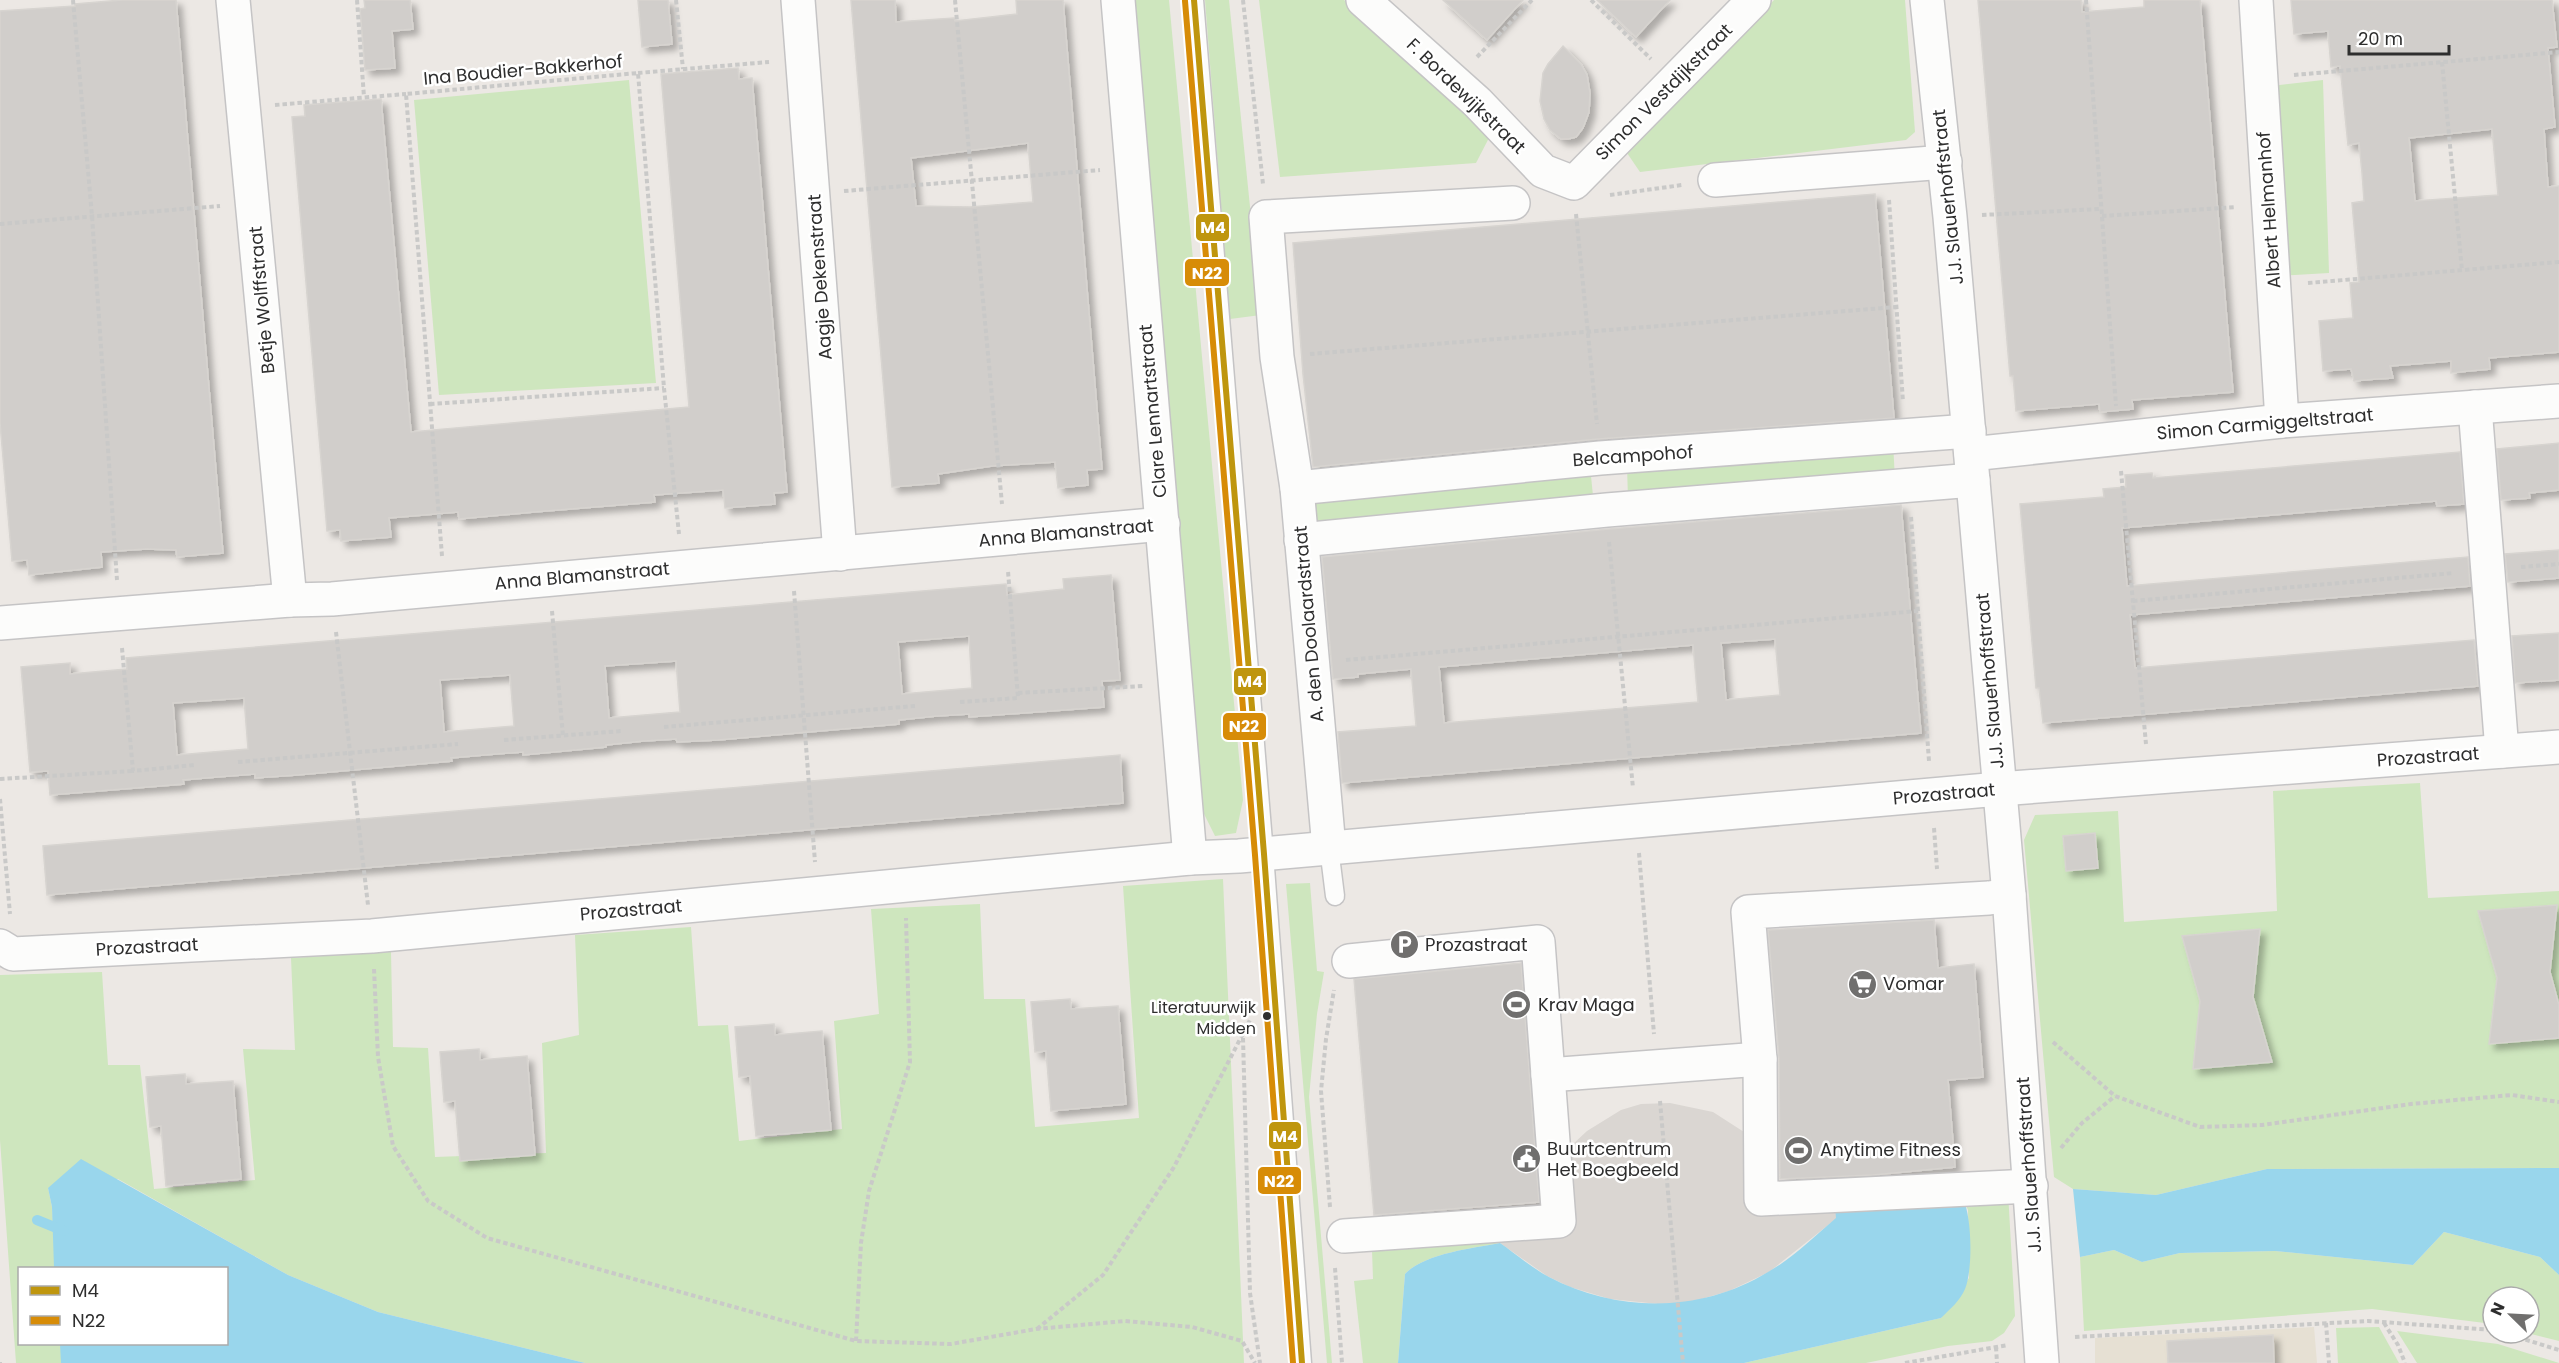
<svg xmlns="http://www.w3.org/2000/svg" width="2559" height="1363" viewBox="0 0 2559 1363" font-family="Poppins,sans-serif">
  <defs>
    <filter id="shadow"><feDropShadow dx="5.5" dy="5.5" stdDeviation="3" flood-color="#0004"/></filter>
  </defs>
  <rect width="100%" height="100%" fill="#ece8e4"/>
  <!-- education -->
  <polygon fill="#e6e0d3" points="2314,1327 2317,1363 2095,1363 2095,1338"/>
  <!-- green -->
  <g fill="#cee6be">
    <polygon points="1130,0 1169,0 1243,800 1236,833 1215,836 1201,808"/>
    <polygon points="1205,0 1229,0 1261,315 1230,319"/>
    <polygon points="1259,0 1344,0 1491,134 1476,163 1280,177"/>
    <polygon points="1774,0 1905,0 1915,132 1906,140 1640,172 1627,153"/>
    <polygon points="629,80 656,383 439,395 414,100"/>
    <polygon points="2323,80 2329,273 2279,276 2271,86"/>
    <polygon points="1893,442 1895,480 1628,499 1627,466"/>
    <polygon points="1590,466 1594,506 1317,529 1314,492"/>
    <polygon points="2420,783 2428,898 2559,891 2559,1168 2267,1169 2156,1195 2073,1189 2054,1177 2024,840 2035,815 2118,811 2124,922 2277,911 2273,791"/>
    <polygon points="1223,879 1244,1363 585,1363 378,1312 288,1275 118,1179 48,1188 52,1207 56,1268 20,1268 20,1344 62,1344 63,1363 16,1363 0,1140 0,975 102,972 108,1065 140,1065 154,1189 255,1180 243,1049 295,1050 291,958 391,952 393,1047 428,1048 435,1157 546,1153 542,1043 579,1035 575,935 691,927 698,1026 728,1025 739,1141 842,1129 834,1021 879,1014 871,909 980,904 984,999 1025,999 1035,1127 1139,1118 1123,886"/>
    <polygon points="1310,883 1317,971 1324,972 1317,1014 1309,1097 1332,1363 1327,1363 1286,884"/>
    <polygon points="2008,1192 2015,1316 2004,1333 1992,1341 1948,1346 1866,1363 1744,1363 1941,1318 1969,1278 1968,1210 1963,1199"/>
    <path d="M1501,1231L1500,1243C1473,1248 1423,1254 1405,1274L1398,1363H1363L1354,1281L1373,1279L1372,1250Z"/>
    <polygon points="2444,1232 2540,1257 2559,1275 2559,1341 2527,1333 2529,1297 2493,1297 2493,1324 2372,1309 2084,1331 2080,1257 2114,1250 2142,1262 2180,1253 2275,1251 2413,1265"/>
    <polygon points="2379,1327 2399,1363 2338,1363 2336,1328"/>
    <polygon points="2397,1331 2498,1344 2559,1363 2417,1363"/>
  </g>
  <!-- plaza -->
  <polygon fill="#dad6d2" points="1670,1103 1713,1112 1744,1132 1756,1147 1758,1211 1835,1206 1837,1218 1769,1272 1729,1291 1691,1302 1658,1304 1610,1299 1570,1287 1547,1276 1500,1243 1501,1231 1564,1223 1561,1161 1572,1145 1587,1131 1621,1110 1641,1104"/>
  <!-- water -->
  <g fill="#99d6ec">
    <polygon points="81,1159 288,1275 378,1312 585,1363 61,1363 60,1344 226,1344 226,1268 54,1268 52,1207 48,1188"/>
    <polygon points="2559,1168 2559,1275 2540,1257 2444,1232 2413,1265 2275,1251 2180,1253 2142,1262 2114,1250 2080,1257 2073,1189 2156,1195 2267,1169"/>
    <path d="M1963,1199C1972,1217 1973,1270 1965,1289C1960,1301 1950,1309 1941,1318L1744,1363H1398L1405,1274C1423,1254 1473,1248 1500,1243C1516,1254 1532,1268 1549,1277C1618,1313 1701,1313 1768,1272C1793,1258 1815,1236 1836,1218L1835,1206Z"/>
  </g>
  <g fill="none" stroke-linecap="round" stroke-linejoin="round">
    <!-- stream -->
    <polyline stroke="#99d6ec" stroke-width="10" points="37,1220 64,1231"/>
  </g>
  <!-- building -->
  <g fill="#d1cecb" stroke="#d7d4d0" stroke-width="1.5" fill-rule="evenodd" filter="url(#shadow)">
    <polygon points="122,0 176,0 223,553 177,557 176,550 146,549 101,552 102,567 29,575 27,560 12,561 0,423 0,11 75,6 75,4"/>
    <polygon points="364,0 410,0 413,29 392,31 395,68 365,70 360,9 365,8"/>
    <polygon points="638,0 668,0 672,44 642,47"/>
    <path d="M851,0H895L896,22L954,18L955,21L1017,14L1016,0H1063L1102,469L1087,470L1088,485L1058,488L1055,462L992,466L938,474L939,483L892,487ZM1028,143L1033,202L970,207L916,206L911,158Z"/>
    <polygon points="1443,0 1523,0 1487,40"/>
    <polygon points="1597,0 1670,0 1636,37"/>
    <polygon points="1978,0 2081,0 2082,12 2144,7 2144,0 2200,0 2233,392 2132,400 2133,409 2100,412 2099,404 2016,411 2013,376 2010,376"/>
    <path d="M2291,0H2552L2557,47L2548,48L2555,127L2544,129L2548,187L2559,186V352L2489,358L2490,369L2469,371L2451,373V361L2390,366L2393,378L2376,379L2354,381L2351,369L2323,371L2319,321L2353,318L2350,283L2359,282L2352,203L2364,201L2362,173L2359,143L2348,145L2340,66L2331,67L2328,31L2294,34ZM2492,129L2498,195L2415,201L2409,138Z"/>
    <polygon points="1563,46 1581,64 1587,75 1590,93 1589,112 1583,128 1576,137 1568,139 1561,139 1550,130 1544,119 1540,101 1543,73 1548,64"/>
    <polygon points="738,68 739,79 752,78 787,492 774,493 775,504 725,508 723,490 654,495 655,502 534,512 459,519 458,512 389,518 391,537 341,541 340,530 327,531 292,117 305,116 304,105 381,99 411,432 689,407 661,74"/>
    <polygon points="1875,194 1894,418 1598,439 1313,467 1303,374 1293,243"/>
    <polygon points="2559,443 2559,490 2529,493 2530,498 2501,500 2497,449"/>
    <polygon points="2460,452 2464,504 2437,506 2436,501 2122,528 2127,586 2468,557 2470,586 2130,615 2135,668 2474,640 2478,686 2043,723 2039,688 2036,688 2020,504 2104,497 2103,489 2126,487 2125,475 2152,473 2153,478"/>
    <path d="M1901,505L1921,733L1342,783L1338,732L1416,726L1411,669L1358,674V677L1333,679L1322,557L1609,529ZM1775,639L1780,695L1726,700L1721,643ZM1693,645L1698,702L1444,723L1439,667Z"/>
    <polygon points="2559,550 2559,578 2508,582 2505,554"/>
    <path d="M1111,575L1120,680L1102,681L1104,707L969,717V714L937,716L899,720V724L718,740L677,742L676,739L644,741L606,745V747L523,755V752L484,755L451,758L452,761L297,775L255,778V774L217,777L183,780L184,784L50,795L48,771L30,772L21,667L70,663V674L127,669L126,658L1006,584L1007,595L1064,589L1063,579ZM969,636L972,688L902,694L898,642ZM676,661L680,712L609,718L605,666ZM510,675L514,726L444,732L440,680ZM244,698L248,749L177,755L173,703Z"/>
    <polygon points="2559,633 2559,680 2515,683 2512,636"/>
    <polygon points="1120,755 1123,803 47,895 43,846"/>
    <polygon points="2095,833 2098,868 2066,871 2063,836"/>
    <polygon points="2557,905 2550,972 2559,1005 2559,1038 2489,1044 2497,978 2478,911"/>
    <polygon points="1934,920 1938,968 1974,964 1983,1077 1948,1080 1955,1167 1873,1175 1780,1179 1779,1058 1768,930"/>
    <polygon points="2260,929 2253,997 2272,1062 2193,1069 2200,1001 2182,936"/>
    <polygon points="1521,963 1539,1202 1374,1215 1354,979"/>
    <polygon points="1070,999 1071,1009 1118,1006 1126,1104 1051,1111 1046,1051 1035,1052 1031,1002"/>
    <polygon points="774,1024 775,1035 822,1031 831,1130 756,1136 750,1076 739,1077 735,1027"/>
    <polygon points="479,1049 480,1060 527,1056 535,1155 460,1161 455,1101 444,1102 440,1052"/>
    <polygon points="185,1074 186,1084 233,1081 241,1179 166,1186 161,1126 150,1127 146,1077"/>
    <polygon points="2273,1335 2274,1363 2168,1363 2167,1341"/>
  </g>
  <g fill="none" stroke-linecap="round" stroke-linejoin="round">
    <defs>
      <g id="lane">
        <polyline points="1194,0 1264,854 1302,1363"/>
        <polyline points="1329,848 1335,896"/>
      </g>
      <g id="street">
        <polyline points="233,0 290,600"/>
        <polyline points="798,0 840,554"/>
        <polyline points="1118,0 1190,858"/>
        <polyline points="1363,0 1477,102 1543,171 1574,183 1754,0"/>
        <polyline points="1927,0 1950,217 2009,895 2042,1363"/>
        <polyline points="2256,0 2282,421"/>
        <polyline points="1715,180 1945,162"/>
        <polyline points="2475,407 2502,751"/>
        <polyline points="1971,454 2282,421 2559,401"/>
        <polyline points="1297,488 1600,458 1969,431"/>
        <polyline points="1301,540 1607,510 1973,480"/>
        <polyline points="0,623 290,600 332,599 1163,524"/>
        <polyline points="1329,848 1297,488 1277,357 1266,217 1513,203"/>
        <polyline points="2009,895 1989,898 1748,912 1760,1059 1761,1199 2031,1186"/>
        <polyline points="0,946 13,954 372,936 1190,858 1239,856 1999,789 2559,747"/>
        <polyline points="1548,1075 1760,1059"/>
        <polyline points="1344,1236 1559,1221 1538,942 1349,961"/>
      </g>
    </defs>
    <!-- lane casing -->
    <use href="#lane" stroke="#c5c4c5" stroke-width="21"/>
    <!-- street casing -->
    <use href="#street" stroke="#c5c4c5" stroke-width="36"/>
    <!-- path -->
    <g stroke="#c9c9c8" stroke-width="4" stroke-dasharray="4.5 3" stroke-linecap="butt">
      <polyline points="73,0 92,216 117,580"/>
      <polyline points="357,0 364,97"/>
      <polyline points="676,0 683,69"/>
      <polyline points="955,0 1002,504"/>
      <polyline points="1243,0 1263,184"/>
      <polyline points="1591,0 1651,59"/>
      <polyline points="2086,0 2116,406"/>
      <polyline points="1477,57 1532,0"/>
      <polyline points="2442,62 2462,270"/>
      <polyline points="638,73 769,62"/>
      <polyline points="2294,75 2559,52"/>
      <polyline points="275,105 406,94"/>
      <polyline points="844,191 1100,170"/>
      <polyline points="1610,195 1682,185"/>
      <polyline points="1889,200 1903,402"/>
      <polyline points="1576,214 1597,424"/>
      <polyline points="1982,215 2101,209"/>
      <polyline points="2102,216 2236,207"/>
      <polyline points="0,224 220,206"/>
      <polyline points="2308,283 2559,262"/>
      <polyline points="1310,354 1896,307"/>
      <polyline points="430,404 664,388"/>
      <polyline points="2121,471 2146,744"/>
      <polyline points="1911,517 1929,761"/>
      <polyline points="1609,542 1633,788"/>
      <polyline points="442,556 406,94 638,73 664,388 679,534"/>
      <polyline points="2521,567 2559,564"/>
      <polyline points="794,591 815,862"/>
      <polyline points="2133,601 2454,573"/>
      <polyline points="552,611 563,736"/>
      <polyline points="336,632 368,905"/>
      <polyline points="122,648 133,771 194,765"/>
      <polyline points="1346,660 1918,611"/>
      <polyline points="1018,693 1143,686"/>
      <polyline points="960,702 1018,698 1008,571"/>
      <polyline points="664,727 915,706"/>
      <polyline points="504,740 622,731"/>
      <polyline points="238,762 458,744"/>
      <polyline points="0,779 133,771"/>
      <polyline points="0,799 10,914"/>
      <polyline points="1934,828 1937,869"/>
      <polyline points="1639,853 1654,1034"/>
      <polyline points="374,969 378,1057 393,1146 428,1201 487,1238 856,1341 951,1344 1036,1329 1125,1321 1192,1327 1242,1341 1255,1363"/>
      <polyline points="1243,1038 1250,1293 1260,1363"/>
      <polyline points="2053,1042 2115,1096 2200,1127 2262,1125 2411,1104 2512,1095 2559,1102"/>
      <polyline points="1660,1101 1683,1363"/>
      <polyline points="2061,1148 2082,1123 2115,1096"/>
      <polyline points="1330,1207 1321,1091 1326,1039 1334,990"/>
      <polyline points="1335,1268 1342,1363"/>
      <polyline points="2326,1323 2329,1363"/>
      <polyline points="2384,1323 2398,1345 2405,1363"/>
      <polyline points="1037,1329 1103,1275 1174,1167 1250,1020"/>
      <polyline points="2504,1333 2559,1350"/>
      <polyline points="2075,1337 2368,1321 2493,1330"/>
      <polyline points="856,1341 861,1243 869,1191 910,1062 906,918"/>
      <polyline points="1996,1347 1997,1363"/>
      <polyline points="0,1362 0,1363"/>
      <polyline points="1905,1363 2008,1345"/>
    </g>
    <!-- lane -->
    <use href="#lane" stroke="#fcfcfb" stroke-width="18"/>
    <!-- street -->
    <use href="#street" stroke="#fcfcfb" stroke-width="33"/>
    <defs>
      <polyline id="bus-1" points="1194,0 1264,854 1302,1363"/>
      <polyline id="bus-2" points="1185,1 1255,855 1293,1363"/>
    </defs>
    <!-- bus-1 casing -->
    <use href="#bus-1" stroke="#fff" stroke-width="10"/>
    <!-- bus-2 casing -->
    <use href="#bus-2" stroke="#fff" stroke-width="10"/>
    <!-- bus-1 -->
    <use href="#bus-1" stroke="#bf960e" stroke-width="6"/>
    <!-- bus-2 -->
    <use href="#bus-2" stroke="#d78c07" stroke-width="6"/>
  </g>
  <!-- icons -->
  <defs>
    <symbol id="parking-disc" viewBox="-11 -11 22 22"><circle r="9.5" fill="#706f6e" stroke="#fff"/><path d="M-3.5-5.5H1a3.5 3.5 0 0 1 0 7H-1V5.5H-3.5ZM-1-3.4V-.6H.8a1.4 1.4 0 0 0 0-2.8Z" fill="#fff"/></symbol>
    <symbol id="supermarket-disc" viewBox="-11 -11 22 22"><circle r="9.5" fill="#706f6e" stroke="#fff"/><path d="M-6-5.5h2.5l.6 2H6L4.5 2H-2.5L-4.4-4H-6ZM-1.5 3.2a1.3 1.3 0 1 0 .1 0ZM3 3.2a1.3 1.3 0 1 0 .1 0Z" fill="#fff"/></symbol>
    <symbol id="stadium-disc" viewBox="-11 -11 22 22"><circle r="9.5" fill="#706f6e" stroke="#fff"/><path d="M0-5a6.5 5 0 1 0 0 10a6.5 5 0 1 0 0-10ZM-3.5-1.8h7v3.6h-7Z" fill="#fff"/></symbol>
    <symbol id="civic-disc" viewBox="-11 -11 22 22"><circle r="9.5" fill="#706f6e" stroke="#fff"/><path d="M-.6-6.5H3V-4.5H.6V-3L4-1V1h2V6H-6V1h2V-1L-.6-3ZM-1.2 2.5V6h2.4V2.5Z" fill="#fff"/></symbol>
  </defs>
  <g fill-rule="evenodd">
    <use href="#parking-disc" x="1388" y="928" width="33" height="33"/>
    <use href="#supermarket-disc" x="1846" y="968" width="33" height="33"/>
    <use href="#stadium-disc" x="1500" y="988" width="33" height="33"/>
    <use href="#stadium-disc" x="1782" y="1134" width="33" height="33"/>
    <use href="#civic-disc" x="1510" y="1142" width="33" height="33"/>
  </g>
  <!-- markers -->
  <circle fill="#2e2e2e" stroke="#fff" stroke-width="2" cx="1267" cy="1016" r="5"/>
  <g text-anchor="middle" stroke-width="5" stroke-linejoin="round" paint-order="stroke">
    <!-- bus labels -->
    <g font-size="16" fill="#2e2e2e" stroke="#fff" text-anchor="end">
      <text x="1256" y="1013">Literatuurwijk<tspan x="1256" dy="21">Midden</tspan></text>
    </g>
    <!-- street labels -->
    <g font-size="18" fill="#2e2e2e" stroke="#fff">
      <text transform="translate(523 70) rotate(-5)" y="6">Ina Boudier-Bakkerhof</text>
      <text transform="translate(1664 92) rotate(-45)" y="6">Simon Vestdijkstraat</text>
      <text transform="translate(1466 96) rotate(44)" y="6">F. Bordewijkstraat</text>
      <text transform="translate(1948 197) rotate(-96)" y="6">J.J. Slauerhoffstraat</text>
      <text transform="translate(2269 210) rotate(-94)" y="6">Albert Helmanhof</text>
      <text transform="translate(820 277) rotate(-94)" y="6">Aagje Dekenstraat</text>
      <text transform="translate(262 300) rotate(-95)" y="6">Betje Wolffstraat</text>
      <text transform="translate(1153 411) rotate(-95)" y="6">Clare Lennartstraat</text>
      <text transform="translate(2265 424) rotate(-5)" y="6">Simon Carmiggeltstraat</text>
      <text transform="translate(1633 456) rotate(-4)" y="6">Belcampohof</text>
      <text transform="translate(1066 533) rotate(-5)" y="6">Anna Blamanstraat</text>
      <text transform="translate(582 576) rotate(-5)" y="6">Anna Blamanstraat</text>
      <text transform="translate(1309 624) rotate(-95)" y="6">A. den Doolaardstraat</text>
      <text transform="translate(1990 681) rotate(-95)" y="6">J.J. Slauerhoffstraat</text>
      <text transform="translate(2428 757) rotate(-4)" y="6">Prozastraat</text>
      <text transform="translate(1944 794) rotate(-5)" y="6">Prozastraat</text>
      <text transform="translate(631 910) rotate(-5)" y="6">Prozastraat</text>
      <text transform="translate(147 947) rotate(-3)" y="6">Prozastraat</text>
      <text transform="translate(2029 1165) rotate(-94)" y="6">J.J. Slauerhoffstraat</text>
    </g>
    <!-- poi labels -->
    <g font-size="18" fill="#2e2e2e" stroke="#fff" text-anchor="start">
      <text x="1425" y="951">Prozastraat</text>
      <text x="1883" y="990">Vomar</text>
      <text x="1538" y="1011">Krav Maga</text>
      <text x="1547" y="1155">Buurtcentrum<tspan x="1547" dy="21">Het Boegbeeld</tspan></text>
      <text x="1820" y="1156">Anytime Fitness</text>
    </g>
  </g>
  <g stroke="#fff" stroke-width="2">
    <rect x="1195" y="213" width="35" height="29" rx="6" fill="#bf960e"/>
    <rect x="1184" y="258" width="46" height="29" rx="6" fill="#d78c07"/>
    <rect x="1233" y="667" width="34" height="29" rx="6" fill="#bf960e"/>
    <rect x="1222" y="712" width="45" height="29" rx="6" fill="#d78c07"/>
    <rect x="1268" y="1121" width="34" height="29" rx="6" fill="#bf960e"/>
    <rect x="1257" y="1166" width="45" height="29" rx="6" fill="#d78c07"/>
  </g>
  <g font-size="16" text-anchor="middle" font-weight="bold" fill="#fff">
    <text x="1213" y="233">M4</text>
    <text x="1207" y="279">N22</text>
    <text x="1250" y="687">M4</text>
    <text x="1244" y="732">N22</text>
    <text x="1285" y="1142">M4</text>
    <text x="1279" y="1187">N22</text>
  </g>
  <!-- legend -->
  <rect x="18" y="1267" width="210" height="78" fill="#ffffff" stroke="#ababab" stroke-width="1.5"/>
  <rect x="30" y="1286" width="30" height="9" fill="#bf960e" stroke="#ababab" stroke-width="1.5"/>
  <text x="72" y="1297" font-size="18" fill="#2e2e2e">M4</text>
  <rect x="30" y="1316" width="30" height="9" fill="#d78c07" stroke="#ababab" stroke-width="1.5"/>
  <text x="72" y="1327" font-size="18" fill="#2e2e2e">N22</text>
  <!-- north arrow -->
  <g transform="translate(2511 1315) rotate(294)"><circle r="28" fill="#ffffff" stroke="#ababab" stroke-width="1.5"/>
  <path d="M0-4.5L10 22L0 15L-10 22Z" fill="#706f6e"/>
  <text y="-9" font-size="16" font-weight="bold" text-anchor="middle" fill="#2e2e2e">N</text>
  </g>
  <!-- scale -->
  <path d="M2349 45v9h100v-9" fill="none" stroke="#2e2e2e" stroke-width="3"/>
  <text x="2358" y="45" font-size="18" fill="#2e2e2e" stroke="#ffffff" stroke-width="4.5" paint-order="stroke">20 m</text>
</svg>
